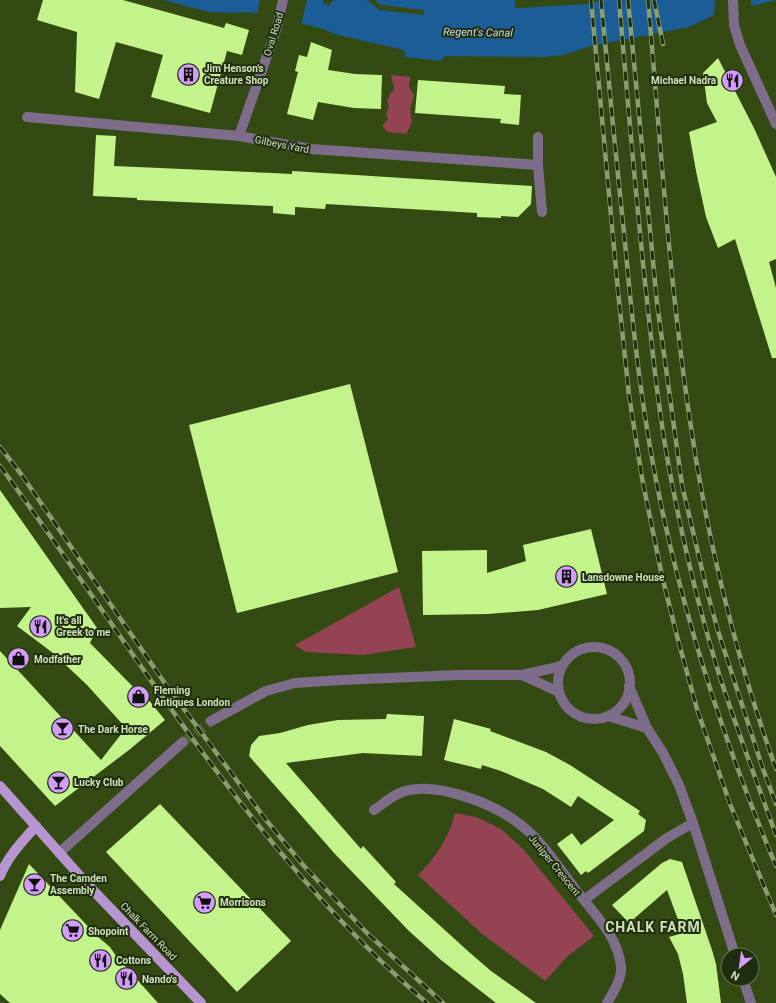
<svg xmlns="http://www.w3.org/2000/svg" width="776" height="1003" viewBox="0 0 776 1003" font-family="Roboto,sans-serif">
  <rect width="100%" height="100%" fill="#334b12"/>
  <!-- green -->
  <g fill="#944353">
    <path d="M391,75L410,77V80C407,87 411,89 414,95L410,109L412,123L407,132V134L387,132L383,127V124L386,122L388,118L386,115L389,106L387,100L389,97L390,93L393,91L394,88Z"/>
    <polygon points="399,587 416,647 363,655 306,652 295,645"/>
    <path d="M455,813L476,817L501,829L524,850L594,936L568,956L545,981L481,933L418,875C436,857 449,838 455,813Z"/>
  </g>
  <!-- water -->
  <polygon fill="#1a5d97" points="163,0 323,0 323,3 329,6 332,1 336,0 515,0 515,8 519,8 585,4 604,0 776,0 714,15 689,27 591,46 563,55 545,57 445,56 441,61 405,57 404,50 334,34 323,29 308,25 258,14 248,12 233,13 209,12"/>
  <!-- pier -->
  <g fill="#334b12">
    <polygon points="260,0 307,0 301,25 257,15"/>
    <polygon points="367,0 375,0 381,5 424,10 424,15 380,10"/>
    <polygon points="715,0 751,0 751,8 714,17"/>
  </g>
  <!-- building -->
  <g fill="#c3f48b">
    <polygon points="43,0 123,0 224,28 226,23 249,30 242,55 227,51 210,113 151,97 163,55 116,42 99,99 75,92 77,32 37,20"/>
    <polygon points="311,42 332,50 328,70 355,74 382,75 381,109 354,108 318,102 313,120 287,114 298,72 295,71 299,55 307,57"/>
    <polygon points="718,58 754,128 776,177 776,259 769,262 776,288 776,358 772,358 735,239 718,248 706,217 696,171 689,132 717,122 707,103 703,73"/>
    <polygon points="418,80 505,86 504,94 521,95 519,125 500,123 501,119 415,113"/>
    <polygon points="96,135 116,136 114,166 272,173 292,174 292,171 532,186 531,204 518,217 501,216 501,218 477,217 477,213 326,204 325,209 295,207 295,215 273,213 273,206 137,200 137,198 93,196"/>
    <polygon points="350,384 398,572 237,613 189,425"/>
    <polygon points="0,490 97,628 90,643 145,699 147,698 165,720 129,750 55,806 0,746 0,651 101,760 126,728 87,685 53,653 17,626 31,607 0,608"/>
    <polygon points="591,529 607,594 538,610 488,614 423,615 422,551 487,550 487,573 526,561 523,545"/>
    <polygon points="387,714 424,716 422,756 363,753 286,763 361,849 363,846 396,882 394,884 469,952 491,971 536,1003 496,1003 441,960 408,930 335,854 249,756 251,745 259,736 280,733 308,725 338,720 386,719"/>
    <polygon points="454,719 491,729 490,731 546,752 570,765 640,811 638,814 646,820 644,831 588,873 586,871 581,875 557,844 572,833 581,845 614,820 578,796 571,807 543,789 501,771 482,765 481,769 444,760"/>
    <polygon points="160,804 291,941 237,992 106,852"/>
    <polygon points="670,859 682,862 712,950 716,964 721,1003 687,1003 683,974 678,954 669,937 683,933 667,890 629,923 612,905 662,863"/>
    <polygon points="29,864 98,937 110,947 116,956 158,1003 10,1003 0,994 0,930"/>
  </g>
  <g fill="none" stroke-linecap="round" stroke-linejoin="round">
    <!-- minor-tunnel -->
    <polyline stroke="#4a612b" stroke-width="10" stroke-dasharray="10 5" stroke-linecap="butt" points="183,742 211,721"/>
    <!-- minor -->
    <g stroke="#7d6d8b" stroke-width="10">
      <polyline points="733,0 734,25 740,45 776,124"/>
      <polyline points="27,117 239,136 311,149 538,165"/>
      <polyline points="239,136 277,27 283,0"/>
      <polyline points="538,137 538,165 542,212"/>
      <circle cx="594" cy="683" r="36"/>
      <polyline points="522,675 559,692"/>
      <polyline points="629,686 647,728 663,753 679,785 693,823 735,955"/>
      <polyline points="608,716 647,728"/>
      <polyline points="211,721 266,691 295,683 341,680 459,675 522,675 562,666"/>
      <path d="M374,810C383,804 391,796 402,792C435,780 495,804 521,825C544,843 561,871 579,894C596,915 619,939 621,967C622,979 613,993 607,1003"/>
      <polyline points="59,853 183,742"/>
      <polyline points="584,900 667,838 693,823"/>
      <polyline points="743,979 751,1003"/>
    </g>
    <!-- major -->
    <g stroke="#b795d1" stroke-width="10">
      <polyline points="0,786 87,884 201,1003"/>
      <path d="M0,876C8,856 22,842 36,826"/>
    </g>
    <defs>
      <g id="rail">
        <polyline points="591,0 618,291 629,395 642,478 662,576 677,636 697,709 730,804 776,915"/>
        <path d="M601,0C609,84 617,169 626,253C634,340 644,428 663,514C689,634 728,752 776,866"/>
        <path d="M619,0C627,94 635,188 645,282C652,346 658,410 670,473C683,542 699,610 720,677C737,730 757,782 776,835"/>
        <polyline points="628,0 657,303 682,485 707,591 718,631 763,769 776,804"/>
        <path d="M648,0C660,138 669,277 689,414C706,535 735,654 776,769"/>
        <polyline points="654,0 663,44"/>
        <polyline points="0,447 21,474 164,682 266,820 304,866 367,933 443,1003"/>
        <path d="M0,466C136,650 251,852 427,1003"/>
      </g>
    </defs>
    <!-- rail casing -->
    <use href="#rail" stroke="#899e70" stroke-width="4.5"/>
    <!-- rail -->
    <use href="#rail" stroke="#202e0f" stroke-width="3" stroke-dasharray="9" stroke-linecap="butt"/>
  </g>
  <!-- icons -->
  <defs>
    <symbol id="building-disc" viewBox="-11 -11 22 22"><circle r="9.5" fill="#d39cfd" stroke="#202e0f"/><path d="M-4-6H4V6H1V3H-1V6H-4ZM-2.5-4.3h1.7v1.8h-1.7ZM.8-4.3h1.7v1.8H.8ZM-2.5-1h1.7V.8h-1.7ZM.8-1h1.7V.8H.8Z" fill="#111"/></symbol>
    <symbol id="restaurant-disc" viewBox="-11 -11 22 22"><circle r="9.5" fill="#d39cfd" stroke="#202e0f"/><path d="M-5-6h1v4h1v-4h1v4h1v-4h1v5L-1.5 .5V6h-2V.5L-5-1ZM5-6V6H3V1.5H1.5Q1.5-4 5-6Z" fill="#111"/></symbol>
    <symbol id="shop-disc" viewBox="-11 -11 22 22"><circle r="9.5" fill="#d39cfd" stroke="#202e0f"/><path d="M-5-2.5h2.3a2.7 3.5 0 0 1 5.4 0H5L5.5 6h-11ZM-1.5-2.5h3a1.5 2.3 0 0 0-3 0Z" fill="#111"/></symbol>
    <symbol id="bar-disc" viewBox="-11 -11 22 22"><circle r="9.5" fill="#d39cfd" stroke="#202e0f"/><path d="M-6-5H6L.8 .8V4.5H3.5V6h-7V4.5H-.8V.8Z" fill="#111"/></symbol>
    <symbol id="supermarket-disc" viewBox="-11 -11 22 22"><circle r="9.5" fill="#d39cfd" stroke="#202e0f"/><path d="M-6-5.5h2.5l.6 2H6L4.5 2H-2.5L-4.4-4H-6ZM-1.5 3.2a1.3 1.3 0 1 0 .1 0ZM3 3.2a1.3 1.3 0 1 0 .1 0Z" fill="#111"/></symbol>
  </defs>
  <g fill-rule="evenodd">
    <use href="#building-disc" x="176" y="62" width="25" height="25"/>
    <use href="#restaurant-disc" x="720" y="68" width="25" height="25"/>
    <use href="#building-disc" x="554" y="564" width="25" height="25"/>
    <use href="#restaurant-disc" x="28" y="614" width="25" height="25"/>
    <use href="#shop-disc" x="6" y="646" width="25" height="25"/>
    <use href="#shop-disc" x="126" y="684" width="25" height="25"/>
    <use href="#bar-disc" x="50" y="716" width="25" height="25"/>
    <use href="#bar-disc" x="46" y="770" width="25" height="25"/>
    <use href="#bar-disc" x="22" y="872" width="25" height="25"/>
    <use href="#supermarket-disc" x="192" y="890" width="25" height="25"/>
    <use href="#supermarket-disc" x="60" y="918" width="25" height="25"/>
    <use href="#restaurant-disc" x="88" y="948" width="25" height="25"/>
    <use href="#restaurant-disc" x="114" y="966" width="25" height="25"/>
  </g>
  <g text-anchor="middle" stroke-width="4" stroke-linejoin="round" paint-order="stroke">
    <!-- street labels -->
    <g font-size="10" fill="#cde0ba" stroke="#202e0f">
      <text transform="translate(273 34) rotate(-73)" y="4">Oval Road</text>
      <text transform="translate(282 144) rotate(11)" y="4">Gilbeys Yard</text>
      <text transform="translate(555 865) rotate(51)" y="4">Juniper Crescent</text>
      <text transform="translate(149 931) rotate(46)" y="4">Chalk Farm Road</text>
    </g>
    <!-- poi labels -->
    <g font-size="10" font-weight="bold" fill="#cde0ba" stroke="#202e0f" text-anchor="start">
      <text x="204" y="72">Jim Henson's<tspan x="204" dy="12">Creature Shop</tspan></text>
      <text x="716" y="84" text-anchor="end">Michael Nadra</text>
      <text x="582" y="581">Lansdowne House</text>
      <text x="56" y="624">It's all<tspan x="56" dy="12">Greek to me</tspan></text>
      <text x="34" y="663">Modfather</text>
      <text x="154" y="694">Fleming<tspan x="154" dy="12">Antiques London</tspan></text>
      <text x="78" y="733">The Dark Horse</text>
      <text x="74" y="786">Lucky Club</text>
      <text x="50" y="882">The Camden<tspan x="50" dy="12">Assembly</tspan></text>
      <text x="220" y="906">Morrisons</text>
      <text x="88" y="935">Shopoint</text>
      <text x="116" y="964">Cottons</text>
      <text x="142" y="983">Nando's</text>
    </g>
    <!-- water labels -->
    <g font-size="11" font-style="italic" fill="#c7daee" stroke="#202e0f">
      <text transform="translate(478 32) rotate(1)" y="4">Regent's Canal</text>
    </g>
    <!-- district labels -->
    <g font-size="14" font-weight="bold" letter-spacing="1" fill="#cde0ba" stroke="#202e0f">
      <text x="653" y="932">CHALK FARM</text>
    </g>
  </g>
  <!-- north arrow -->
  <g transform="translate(740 967) rotate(209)"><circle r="19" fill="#202e0f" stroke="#657553"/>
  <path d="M0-3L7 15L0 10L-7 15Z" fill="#d39cfd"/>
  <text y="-6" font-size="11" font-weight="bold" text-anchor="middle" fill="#cde0ba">N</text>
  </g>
</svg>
